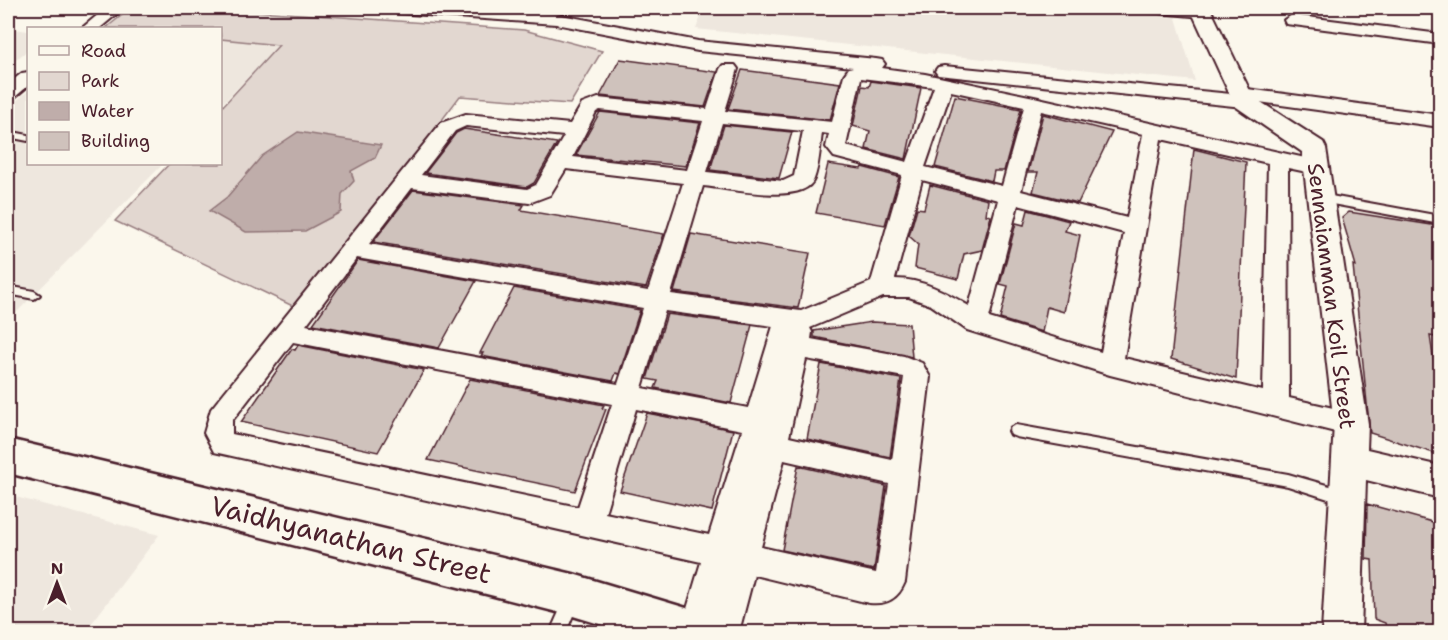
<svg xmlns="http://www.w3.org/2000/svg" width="1448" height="640" viewBox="0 0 1448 640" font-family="'Shantell Sans',sans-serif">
  <rect width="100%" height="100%" fill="#fbf7ec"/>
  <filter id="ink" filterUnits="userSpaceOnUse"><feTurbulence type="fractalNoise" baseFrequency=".0167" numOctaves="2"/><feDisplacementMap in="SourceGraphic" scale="12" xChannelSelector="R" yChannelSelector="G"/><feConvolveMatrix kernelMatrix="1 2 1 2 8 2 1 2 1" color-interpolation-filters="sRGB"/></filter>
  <g filter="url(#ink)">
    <!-- built -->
    <g fill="#eee7de">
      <polygon points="704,8 1173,8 1195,81 696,29"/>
      <polygon points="8,28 28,31 28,50 8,66"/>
      <polygon points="221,39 279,45 221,105"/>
      <polygon points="28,91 28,164 163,164 8,321 8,108"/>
      <polygon points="8,495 159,535 85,632 8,632"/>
    </g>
    <!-- green -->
    <polygon fill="#e2d7d0" stroke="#967b7e" stroke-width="1.5" points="131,8 214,8 524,30 602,51 570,104 460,96 299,309 115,221 169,164 220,164 221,108 279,45 221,39 220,28 106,28"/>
    <!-- water -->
    <polygon fill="#bfadaa" stroke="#907477" stroke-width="1.5" points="298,132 381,145 375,158 351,171 354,181 342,194 341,212 305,231 246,232 209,211 227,197 262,156"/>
    <!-- building -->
    <g fill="#cfc2bc" stroke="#4a1f2b" stroke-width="1.5">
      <polygon points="620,59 717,72 705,107 600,96"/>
      <polygon points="742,70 840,83 830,120 728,109"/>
      <polygon points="871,81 921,88 906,159 866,149 870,131 853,126 862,86 869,87"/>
      <polygon points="955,96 1021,109 1004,171 994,171 992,181 935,167"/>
      <polygon points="600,112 700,123 686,166 576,155"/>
      <polygon points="1043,114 1112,132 1078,203 1033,192 1038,172 1028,172"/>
      <polygon points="724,125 792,132 779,178 710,170"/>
      <polygon points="464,129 557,143 534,183 527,187 425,173 456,133"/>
      <polygon points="1194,149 1246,162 1236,379 1171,359"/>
      <polygon points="828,164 861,169 862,167 899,177 885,225 816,213"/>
      <polygon points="930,185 988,200 986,215 991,216 982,250 964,254 958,279 915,268 918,244 909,236 917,208 924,209"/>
      <polygon points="413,190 524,205 521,210 664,234 646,288 373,242"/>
      <polygon points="1028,210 1069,221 1065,231 1080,235 1064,312 1047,307 1042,332 1000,319 1008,286 1000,284 1016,223 1024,225"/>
      <polygon points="1349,212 1438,226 1440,247 1440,338 1430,336 1438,388 1440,389 1440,455 1370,433 1353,265 1356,266 1342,218"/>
      <polygon points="691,234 810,253 798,308 674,292"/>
      <polygon points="358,260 476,281 439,348 313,324"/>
      <polygon points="514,288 640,310 619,374 616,373 613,381 481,356 483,353 480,353"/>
      <polygon points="667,314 752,325 731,403 655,388 658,381 647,379"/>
      <polygon points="872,322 909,324 912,357 814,337 814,331"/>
      <polygon points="298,345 424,370 378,452 241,422 292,349 295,350"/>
      <polygon points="821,364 901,379 890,457 807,439"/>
      <polygon points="470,379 604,405 602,408 606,409 575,491 428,460"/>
      <polygon points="647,413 733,430 712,511 620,491"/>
      <polygon points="798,466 886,486 874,570 782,550"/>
      <polygon points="1367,504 1440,524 1440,633 1387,633 1385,623 1374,619 1372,560 1366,559"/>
    </g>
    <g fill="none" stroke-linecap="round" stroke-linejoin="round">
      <defs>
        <g id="service">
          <polygon points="1121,8 1151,8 1203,11 1207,14 1203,17 1125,10"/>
          <polygon points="8,131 28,135 28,141 8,137"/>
          <polygon points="1320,194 1440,216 1440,224 1316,201 1315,198 1316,195"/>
          <polygon points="8,286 34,291 40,295 34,299 8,294"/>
          <polygon points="1016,425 1288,474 1344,490 1349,492 1351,497 1349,502 1344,504 1288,486 1016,437 1011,435 1009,431 1011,427"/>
          <polygon points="572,591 577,594 580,599 566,632 550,632 567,594"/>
        </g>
        <g id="minor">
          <polygon points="106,8 124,8 100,28 82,28"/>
          <path d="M389,8H462L556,14L698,41L876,59L882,60L885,64L882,68L925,74L1034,97L1323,162L1326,167L1323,172L1316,174L1288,168L1289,398L1351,412L1360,416L1364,424L1360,432L1351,436L1110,375L967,330L931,305L909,297H883L810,328L812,332L811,339L904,356L922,363L930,377L905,582C898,599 887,605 869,603L754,575L739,632H680L701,562L214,452L204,433L211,409L441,123L466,114L570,124L582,104L598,98L707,109L720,69L723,65H735L738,69L725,111L832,122L844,75L849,68L853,67L698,51L556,24L397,13ZM861,78L934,87L907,162L846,146ZM951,91L1024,107L1002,186L925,167ZM600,110L703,121L687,170L573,157L596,112ZM1041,111L1143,134L1127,218L1021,191ZM722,123L803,131L794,176L783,181L707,172ZM466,126L564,136L536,185L527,189L421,175L455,131ZM822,133L829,134L826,147L834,157L902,175L871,282L801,311L671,294L703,186C726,188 804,206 814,179C819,166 820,148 822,133ZM1161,139L1268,163L1263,391L1124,358ZM566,169L683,183L648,291L369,244L412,188L529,203L550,195ZM922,180L998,200L969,306C946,292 922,279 895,279ZM1018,205L1124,233L1101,352L989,318ZM357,258L643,308L618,384L306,325ZM665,311L773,326L748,408L642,388ZM293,342L612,404L578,507L232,434V421ZM806,359L904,377L892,460L789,437ZM636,409L742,430L709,535L605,513ZM784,460L889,484L876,573L761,547Z"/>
          <polygon points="1292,15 1440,34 1440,44 1286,24 1284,20"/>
          <polygon points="944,66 1231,94 1233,90 1240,88 1440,115 1440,127 1252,101 1250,105 1243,107 938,75 935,71 938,67"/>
          <polygon points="28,72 28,86 15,97 8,99 8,84 22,73"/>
        </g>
        <polygon id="tertiary" points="1190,8 1210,8 1253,97 1323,142 1326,148 1368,424 1367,449 1440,466 1440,498 1366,480 1361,632 1322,632 1334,424 1302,152 1235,106"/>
        <polygon id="secondary" points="8,439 573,574 693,610 708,617 715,632 626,632 573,616 8,473"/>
      </defs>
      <!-- service casing -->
      <use href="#service" stroke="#4a1f2b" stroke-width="4"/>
      <!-- minor casing -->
      <use href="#minor" stroke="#4a1f2b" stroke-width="4"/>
      <!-- tertiary casing -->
      <use href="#tertiary" stroke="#4a1f2b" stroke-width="4"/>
      <!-- secondary casing -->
      <use href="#secondary" stroke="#4a1f2b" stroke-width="5"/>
      <!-- service -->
      <use href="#service" fill="#fbf7ec" fill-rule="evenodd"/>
      <!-- minor -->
      <use href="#minor" fill="#fbf7ec" fill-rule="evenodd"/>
      <!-- tertiary -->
      <use href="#tertiary" fill="#fbf7ec" fill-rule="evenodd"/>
      <!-- secondary -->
      <use href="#secondary" fill="#fbf7ec" fill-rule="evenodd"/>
    </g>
  </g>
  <g text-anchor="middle" stroke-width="5" stroke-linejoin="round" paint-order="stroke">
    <!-- street labels -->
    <g font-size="22" fill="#4a1f2b" stroke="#fbf7ec">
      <text transform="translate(1332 296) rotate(83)" y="8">Sennaiamman Koil Street</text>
    </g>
    <!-- near-street labels -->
    <g font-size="27" fill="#4a1f2b" stroke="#fbf7ec">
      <text transform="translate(351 540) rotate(14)" y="9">Vaidhyanathan Street</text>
    </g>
  </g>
  <!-- margin -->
  <rect width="1448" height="640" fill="none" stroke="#fbf7ec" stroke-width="30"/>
  <rect x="15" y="15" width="1418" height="610" fill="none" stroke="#4a1f2b" stroke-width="2" filter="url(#ink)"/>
  <!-- legend -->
  <rect x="27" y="27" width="195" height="138" fill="#fbf7ec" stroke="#b4a19f" stroke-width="1.5"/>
  <rect x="39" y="46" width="30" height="9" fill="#fbf7ec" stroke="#b4a19f" stroke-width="1.5"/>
  <text x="81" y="57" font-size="18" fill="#4a1f2b">Road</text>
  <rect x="39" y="72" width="30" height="18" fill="#e2d7d0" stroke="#b4a19f" stroke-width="1.5"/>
  <text x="81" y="87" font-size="18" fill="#4a1f2b">Park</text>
  <rect x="39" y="102" width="30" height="18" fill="#bfadaa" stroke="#b4a19f" stroke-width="1.5"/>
  <text x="81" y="117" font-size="18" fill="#4a1f2b">Water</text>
  <rect x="39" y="132" width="30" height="18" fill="#cfc2bc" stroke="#b4a19f" stroke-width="1.5"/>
  <text x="81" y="147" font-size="18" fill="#4a1f2b">Building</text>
  <!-- north arrow -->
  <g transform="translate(57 583)" stroke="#fbf7ec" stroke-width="4.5" paint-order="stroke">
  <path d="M0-4.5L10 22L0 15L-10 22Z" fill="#4a1f2b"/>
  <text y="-9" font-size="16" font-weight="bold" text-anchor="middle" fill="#4a1f2b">N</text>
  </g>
</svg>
